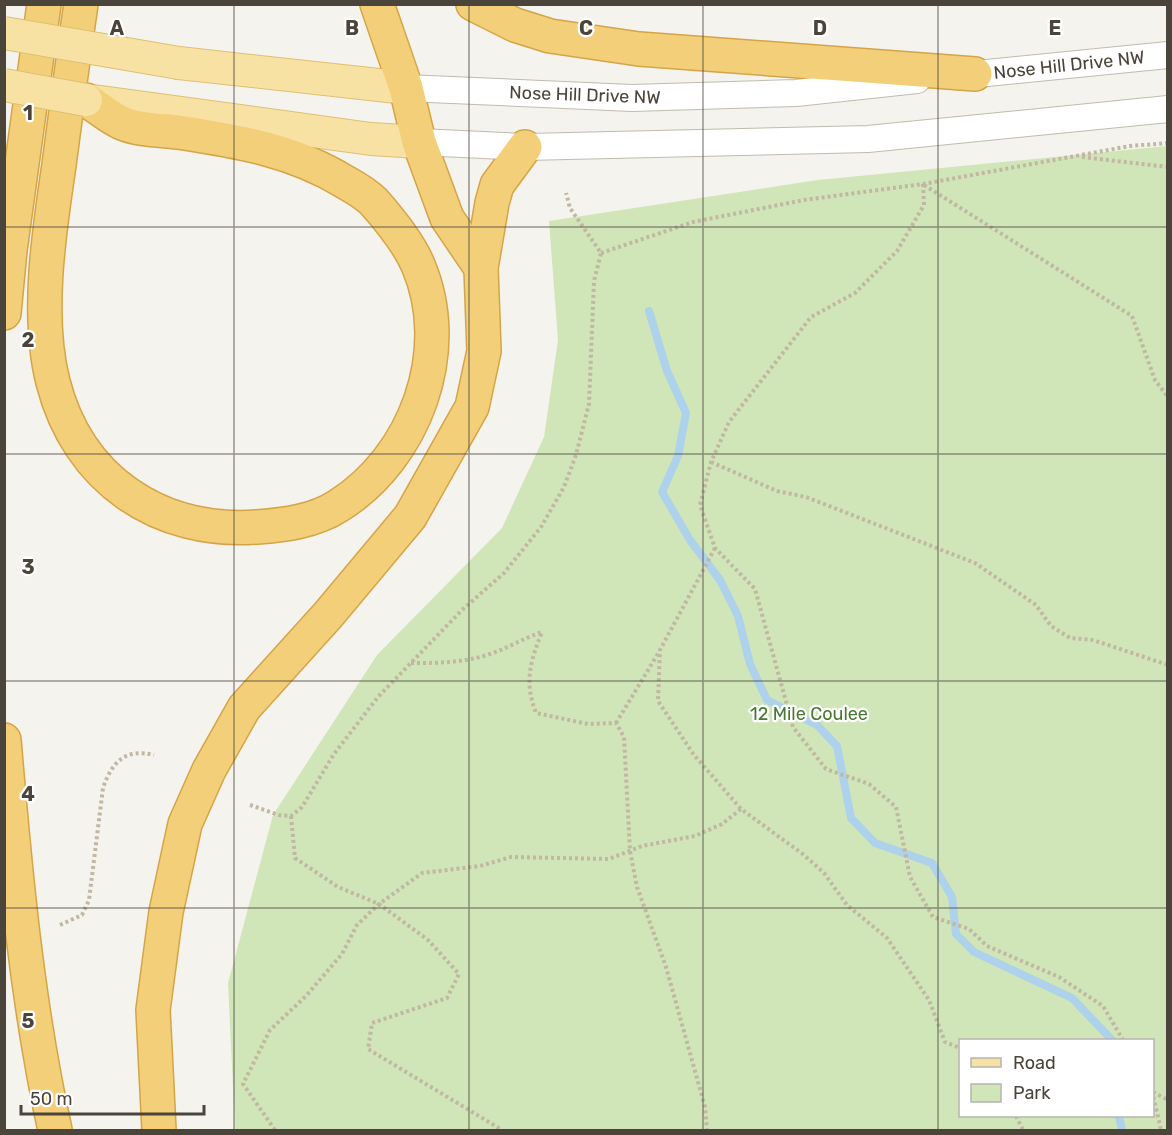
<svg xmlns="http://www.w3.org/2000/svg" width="1172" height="1135" viewBox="0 0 1172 1135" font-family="Rubik,sans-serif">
  <rect width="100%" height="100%" fill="#f5f3ed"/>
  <!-- green -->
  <path fill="#d0e6b9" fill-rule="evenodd" d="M1167,146V1130H235L228,983L273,815L377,655L502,528L544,437L558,340L549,221L818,180ZM960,1040H1152V1116H960Z"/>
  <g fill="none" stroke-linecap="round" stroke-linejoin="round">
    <!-- stream -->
    <g stroke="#aed1ec" stroke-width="8">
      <polyline points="649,311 667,371 686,413 678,456 662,492 690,540 720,580 738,616 750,664 767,700 817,725 837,746 851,818 875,843 932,863 952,897 956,934 974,952 1072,998 1112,1040"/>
      <polyline points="1119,1116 1122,1130"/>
    </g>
    <defs>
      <g id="minor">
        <polyline points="957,76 1168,55"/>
        <polyline points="406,88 632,98 796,93 917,80"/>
        <polyline points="419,142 525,147 868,139 1168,109"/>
      </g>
      <g id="major">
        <polyline points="179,63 406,88"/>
        <polyline points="86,100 371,139 419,142"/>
      </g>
      <g id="highway">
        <path d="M81,4C73,58 66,112 59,165C49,232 36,316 53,382C78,480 159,534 257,527C285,525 315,521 338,506C415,458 455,351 418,265C409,244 389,219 374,202C366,194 354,187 345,182C293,150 237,141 178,132C160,130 138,130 122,123C110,118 98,107 86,100"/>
        <polyline points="377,4 406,88 419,142 447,218 481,268"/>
        <polyline points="473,4 515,25 550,36 639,49 975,74"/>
        <polyline points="4,313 10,250 44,4"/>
        <path d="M4,740C15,871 27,1003 55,1130"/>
        <polyline points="159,1130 153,1010 166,912 185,824 209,770 244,708 328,615 410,517 472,407 484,351 481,268 492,203 497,185 525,147"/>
      </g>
    </defs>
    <!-- minor casing -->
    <use href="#minor" stroke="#c0bbb0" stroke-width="28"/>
    <!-- major casing -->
    <use href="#major" stroke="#ddc073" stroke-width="34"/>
    <!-- highway casing -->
    <use href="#highway" stroke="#d4a548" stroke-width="36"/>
    <!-- path -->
    <g stroke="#c1b7a2" stroke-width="4" stroke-dasharray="3 3" stroke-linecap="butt">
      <polyline points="1082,157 1168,167"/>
      <polyline points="923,184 924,205 897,251 855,293 811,317 729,422 711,462 700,505 715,548 755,589 793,727 826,769 869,784 896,807 910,877 933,917 969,929 987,946 1059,977 1103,1006 1123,1040"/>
      <polyline points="924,185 1132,316 1155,380 1168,397"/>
      <polyline points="601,253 693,222 804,200 923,184 1130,146 1168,143"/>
      <polyline points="711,462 777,491 806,497 975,563 1036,605 1051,626 1070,638 1093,640 1168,665"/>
      <polyline points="715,548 660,650 658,701 694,755 741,809 804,855 824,873 847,905 887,938 929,1000 945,1042 960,1048"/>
      <path d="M411,663C437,663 464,663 490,654C508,648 524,638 542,632C530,662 524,682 536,713L588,724L616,723L624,737L630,851L637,887L666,967L705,1107L707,1130"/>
      <polyline points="616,723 659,652"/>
      <polyline points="250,805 279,815 291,816 302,807 334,754 378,697 462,610 504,573 541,527 564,487 576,455 589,404 594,281 601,253 570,208 566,193"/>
      <polyline points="291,816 295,858 338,887 379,904 428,940 459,974 447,998 372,1023 368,1049 502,1130"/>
      <path d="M60,925L82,915L89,900L103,788C112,762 125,748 154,755"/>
      <polyline points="1152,1091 1161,1130"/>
      <polyline points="1153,1092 1168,1100"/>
      <polyline points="1016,1116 1023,1130"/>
      <polyline points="275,1130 243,1084 270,1030 306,996 342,954 357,925 379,904 422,873 480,866 511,857 609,859 642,846 695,836 722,824 741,809"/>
    </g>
    <!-- minor -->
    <use href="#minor" stroke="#fff" stroke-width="26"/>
    <!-- major -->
    <use href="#major" stroke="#f8e2a3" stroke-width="32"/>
    <!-- highway -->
    <use href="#highway" stroke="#f4cf79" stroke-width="33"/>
    <defs>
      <g id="major-bridge">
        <polyline points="4,33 179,63"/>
        <polyline points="4,85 86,100"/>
      </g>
    </defs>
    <!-- major-bridge casing -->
    <use href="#major-bridge" stroke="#ddc073" stroke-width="34" stroke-linecap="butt"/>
    <!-- major-bridge -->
    <use href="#major-bridge" stroke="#f8e2a3" stroke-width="32"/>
  </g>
  <!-- grid -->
  <path fill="none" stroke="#4a443a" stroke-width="1.5" stroke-opacity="0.55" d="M234,4V1130M469,4V1130M703,4V1130M938,4V1130M4,227H1168M4,454H1168M4,681H1168M4,908H1168"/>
  <g text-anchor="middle" stroke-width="4.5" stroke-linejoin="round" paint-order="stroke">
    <!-- street labels -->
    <g font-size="18" fill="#4a443a" stroke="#fff">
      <text transform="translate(1069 65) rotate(-6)" y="6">Nose Hill Drive NW</text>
      <text transform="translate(585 95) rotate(2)" y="6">Nose Hill Drive NW</text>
    </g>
    <!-- park labels -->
    <g font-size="18" fill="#497930" stroke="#fff">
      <text x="809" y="720">12 Mile Coulee</text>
    </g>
  </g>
  <g font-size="20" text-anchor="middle" font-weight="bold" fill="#4a443a" stroke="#fff" stroke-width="4.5" stroke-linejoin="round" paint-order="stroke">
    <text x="117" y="35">A</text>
    <text x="352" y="35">B</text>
    <text x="586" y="35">C</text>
    <text x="820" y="35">D</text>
    <text x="1055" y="35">E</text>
    <text x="28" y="120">1</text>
    <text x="28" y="347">2</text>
    <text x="28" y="574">3</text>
    <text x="28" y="801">4</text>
    <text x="28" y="1028">5</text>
  </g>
  <!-- border -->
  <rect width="1172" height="1135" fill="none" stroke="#4a443a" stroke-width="12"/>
  <!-- legend -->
  <rect x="959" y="1039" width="195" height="78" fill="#ffffff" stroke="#b7b4b0" stroke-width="1.5"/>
  <rect x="971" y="1058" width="30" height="9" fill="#f8e2a3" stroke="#b7b4b0" stroke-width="1.5"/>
  <text x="1013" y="1069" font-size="18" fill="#4a443a">Road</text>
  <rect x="971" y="1084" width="30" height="18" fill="#d0e6b9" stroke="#b7b4b0" stroke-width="1.5"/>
  <text x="1013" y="1099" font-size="18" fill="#4a443a">Park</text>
  <!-- scale -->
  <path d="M21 1105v9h183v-9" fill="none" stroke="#4a443a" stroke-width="3"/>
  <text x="30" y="1105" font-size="18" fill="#4a443a" stroke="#ffffff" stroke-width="4.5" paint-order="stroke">50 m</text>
</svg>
